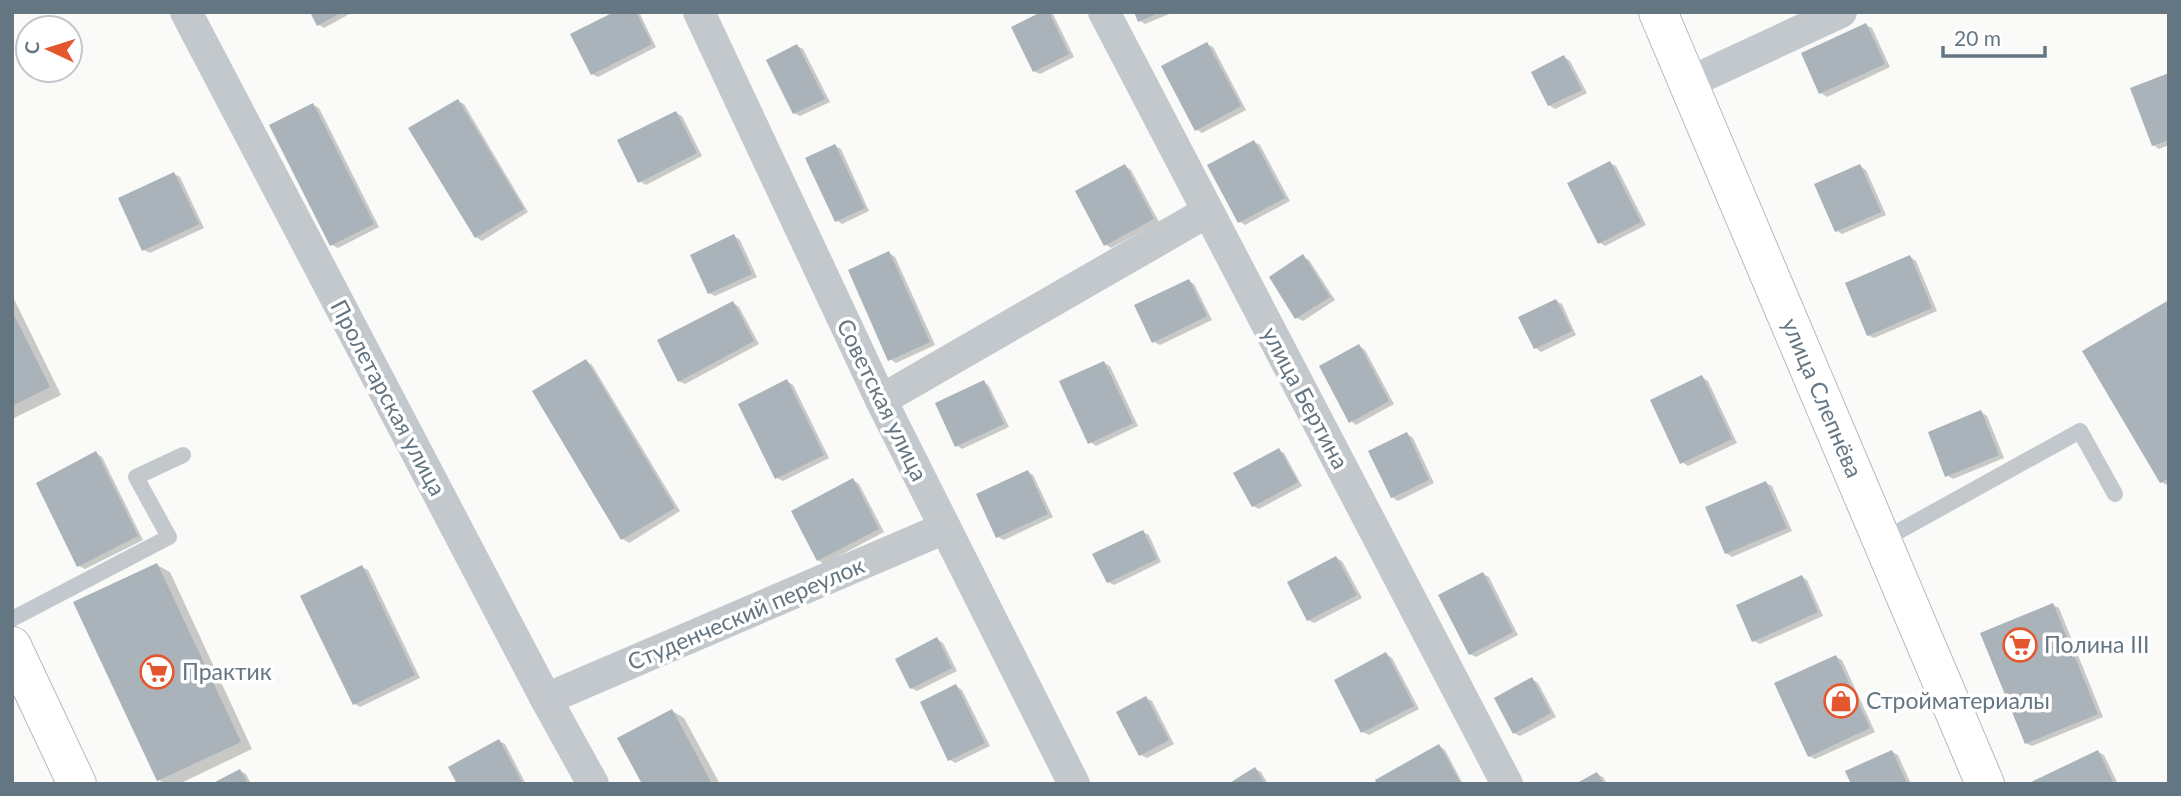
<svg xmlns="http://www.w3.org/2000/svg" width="2181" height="796" viewBox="0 0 2181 796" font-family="Lato,sans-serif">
  <rect width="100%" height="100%" fill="#fafaf8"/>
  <!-- shadow -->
  <g fill="#0003">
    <polygon points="312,12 353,12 324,28 318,24"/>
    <polygon points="618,12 639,12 656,47 598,77 592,74"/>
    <polygon points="1045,12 1053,14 1074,57 1040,74 1034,71"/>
    <polygon points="1136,12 1174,12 1145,24 1139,20"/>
    <polygon points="1866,25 1872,28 1890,67 1827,97 1821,93"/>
    <polygon points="1207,44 1213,47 1246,110 1202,133 1196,129"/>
    <polygon points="797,46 803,49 830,102 800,116 794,113"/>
    <polygon points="1564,57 1570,61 1587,93 1555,109 1549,105"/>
    <polygon points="2169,75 2169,145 2159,149 2153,145"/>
    <polygon points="458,101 464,104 528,212 482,241 476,237"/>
    <polygon points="313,105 319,108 379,227 338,248 332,245"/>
    <polygon points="676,113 682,116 702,156 646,185 640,181"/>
    <polygon points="1254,142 1260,145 1290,201 1245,225 1239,221"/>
    <polygon points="835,146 841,149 869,211 842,224 836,220"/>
    <polygon points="1610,163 1616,166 1646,225 1605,246 1599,242"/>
    <polygon points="1125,166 1131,170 1159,222 1111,248 1105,244"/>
    <polygon points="1860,166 1866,170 1886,215 1842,234 1837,231"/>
    <polygon points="174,174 180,177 204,228 150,253 144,250"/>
    <polygon points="734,236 740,240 757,277 715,296 709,293"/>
    <polygon points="889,253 895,257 935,345 896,363 890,359"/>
    <polygon points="1303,257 1309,260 1335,300 1303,321 1297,318"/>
    <polygon points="1910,257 1916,261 1937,311 1874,338 1868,335"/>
    <polygon points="1189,281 1194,284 1212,320 1160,345 1154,342"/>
    <polygon points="12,295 61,395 12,419"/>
    <polygon points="1556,301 1562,304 1576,335 1541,352 1536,348"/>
    <polygon points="733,303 739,307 759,344 685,384 679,381"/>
    <polygon points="2169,303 2169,486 2161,482"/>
    <polygon points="1359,346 1365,350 1394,404 1356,425 1351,421"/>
    <polygon points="586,361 592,365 680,511 629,543 623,539 535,392"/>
    <polygon points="1104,363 1110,366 1138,426 1096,446 1090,442"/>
    <polygon points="1702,377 1708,381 1737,443 1688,466 1682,462"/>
    <polygon points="787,381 793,385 829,458 783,481 777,478"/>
    <polygon points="984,382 989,386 1009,427 962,449 956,445"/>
    <polygon points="1981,412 1987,416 2004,458 1953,479 1947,475"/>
    <polygon points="1407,434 1413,438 1434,483 1398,501 1392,497"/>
    <polygon points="1278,450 1284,453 1302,486 1259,509 1253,506"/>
    <polygon points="96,453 102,457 143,540 85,569 79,566"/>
    <polygon points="1028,472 1033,475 1053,517 1004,540 998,537"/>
    <polygon points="853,480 859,484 884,532 824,564 818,560"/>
    <polygon points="1766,483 1772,486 1792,531 1732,557 1726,553"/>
    <polygon points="1143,532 1149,535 1161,562 1114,585 1108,582"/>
    <polygon points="1336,558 1342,561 1362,598 1314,623 1308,620"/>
    <polygon points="157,565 170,572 252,749 179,784 165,784 159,780"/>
    <polygon points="362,567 368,570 420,678 360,707 355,704"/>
    <polygon points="1483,574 1489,577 1518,635 1476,657 1470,654"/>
    <polygon points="1802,577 1807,580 1823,616 1760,644 1754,641"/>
    <polygon points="2053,605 2059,608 2103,717 2032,746 2026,743"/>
    <polygon points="937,639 943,643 957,671 917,691 911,688"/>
    <polygon points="1386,654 1392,658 1419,709 1369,735 1363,732"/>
    <polygon points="1836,657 1842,660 1875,732 1815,759 1809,756"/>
    <polygon points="1532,679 1538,683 1556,717 1520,736 1514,733"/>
    <polygon points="956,686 962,690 990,746 955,763 949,759"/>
    <polygon points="1146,698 1152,701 1174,744 1147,758 1141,755"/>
    <polygon points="672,711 684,718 720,784 644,784"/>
    <polygon points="499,741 505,744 526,784 459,784"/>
    <polygon points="1439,746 1445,750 1463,784 1379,784"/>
    <polygon points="1892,752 1898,755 1911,784 1853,784"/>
    <polygon points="2098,752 2104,755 2118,784 2032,784"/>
    <polygon points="1255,769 1261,772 1268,784 1232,784"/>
    <polygon points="240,771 246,774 251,784 215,784"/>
    <polygon points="1597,774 1603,777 1607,784 1579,784"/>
  </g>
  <!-- building -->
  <g fill="#aab3b9">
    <polygon points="310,12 342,12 317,26"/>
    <polygon points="614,12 636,12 652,44 591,75 570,34"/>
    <polygon points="1041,12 1049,12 1069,54 1033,72 1011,27"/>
    <polygon points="1134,12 1161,12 1138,22"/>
    <polygon points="1866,23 1885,64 1819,94 1801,53"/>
    <polygon points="1207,42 1241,106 1195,131 1161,66"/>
    <polygon points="797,44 825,99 793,114 766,60"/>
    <polygon points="1564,55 1582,90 1548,106 1531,72"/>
    <polygon points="2169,73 2169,140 2152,146 2130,88"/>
    <polygon points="458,99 524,209 475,238 408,128"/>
    <polygon points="313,103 374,224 330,246 269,125"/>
    <polygon points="676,111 697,153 638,183 617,140"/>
    <polygon points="1254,140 1285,198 1238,223 1207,165"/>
    <polygon points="835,144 865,208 835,222 805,158"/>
    <polygon points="1610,161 1641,222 1598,244 1567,183"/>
    <polygon points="1125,164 1154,219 1104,246 1075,191"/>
    <polygon points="1860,164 1881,212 1835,232 1814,184"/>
    <polygon points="174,172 199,224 142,251 118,198"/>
    <polygon points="734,234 752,274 708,294 690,255"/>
    <polygon points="889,251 930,342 888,361 848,270"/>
    <polygon points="1303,254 1330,297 1295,319 1269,277"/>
    <polygon points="1910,255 1932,308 1867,336 1845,283"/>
    <polygon points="1189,279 1207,316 1152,343 1134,305"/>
    <polygon points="1556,299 1572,331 1534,349 1518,317"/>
    <polygon points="2169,300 2169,478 2160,483 2082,351"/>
    <polygon points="733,301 754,341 678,382 657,340"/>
    <polygon points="12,311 50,387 12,406"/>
    <polygon points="1359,344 1389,401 1349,423 1319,366"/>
    <polygon points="586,359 675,508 621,540 532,391"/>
    <polygon points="1104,361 1133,423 1088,444 1059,381"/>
    <polygon points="1702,375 1732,439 1680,464 1650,400"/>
    <polygon points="787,379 824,455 775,479 738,404"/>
    <polygon points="984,380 1004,424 955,447 935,403"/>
    <polygon points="1981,410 1999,455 1945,477 1928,432"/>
    <polygon points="1407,432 1429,480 1391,498 1368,451"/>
    <polygon points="1279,448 1298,482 1252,507 1233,473"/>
    <polygon points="96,451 138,536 77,567 36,483"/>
    <polygon points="1028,470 1048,514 996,538 976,494"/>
    <polygon points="853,478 879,529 817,561 791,511"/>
    <polygon points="1766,481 1787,528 1725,554 1705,507"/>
    <polygon points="1143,530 1157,559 1107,583 1092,554"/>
    <polygon points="1336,556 1357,595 1307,621 1287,582"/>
    <polygon points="157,563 241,742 157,781 73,602"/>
    <polygon points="362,565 415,675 353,705 300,596"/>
    <polygon points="1483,572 1513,632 1469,655 1438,595"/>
    <polygon points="1802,575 1818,612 1752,642 1736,605"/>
    <polygon points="2053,603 2098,714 2025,744 1980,633"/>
    <polygon points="937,637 952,668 910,689 895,659"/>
    <polygon points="1386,652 1414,706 1361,733 1334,680"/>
    <polygon points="1836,655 1870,728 1808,757 1774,683"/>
    <polygon points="1532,677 1551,713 1513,734 1494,698"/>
    <polygon points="956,684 985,743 948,761 920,702"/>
    <polygon points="1146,696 1169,740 1139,756 1116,712"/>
    <polygon points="672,709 712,784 642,784 617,738"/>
    <polygon points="499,739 523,784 457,784 448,767"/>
    <polygon points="1439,744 1461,784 1377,784 1375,780"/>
    <polygon points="1892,750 1907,784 1851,784 1845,771"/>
    <polygon points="2098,750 2114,784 2027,784"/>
    <polygon points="1255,767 1265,784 1228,784"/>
    <polygon points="240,769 248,784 211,784"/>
    <polygon points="1597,772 1604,784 1575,784"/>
  </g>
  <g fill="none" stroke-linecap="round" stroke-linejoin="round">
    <defs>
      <g id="secondary">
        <polyline points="1658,12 1985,784"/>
        <polyline points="12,646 77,784"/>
      </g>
    </defs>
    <!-- secondary casing -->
    <use href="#secondary" stroke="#b3babf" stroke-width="40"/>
    <!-- lane -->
    <g stroke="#c3c8cc" stroke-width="16">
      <polyline points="1883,540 2080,431 2115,494"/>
      <polyline points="12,619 169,537 136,477 183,455"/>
    </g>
    <!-- street -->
    <g stroke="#c3c8cc" stroke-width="32">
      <polyline points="186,12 546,699 593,784"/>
      <polyline points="699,12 881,400 1074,784"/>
      <polyline points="1104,12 1507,784"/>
      <polyline points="1688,83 1841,12"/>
      <polyline points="881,400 1207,212"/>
      <polyline points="546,699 945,528"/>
    </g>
    <!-- secondary -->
    <use href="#secondary" stroke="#fff" stroke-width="38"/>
  </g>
  <!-- icons -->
  <defs>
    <symbol id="supermarket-ring" viewBox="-11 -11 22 22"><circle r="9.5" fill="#fff" stroke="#e4572e" stroke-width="1.5"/><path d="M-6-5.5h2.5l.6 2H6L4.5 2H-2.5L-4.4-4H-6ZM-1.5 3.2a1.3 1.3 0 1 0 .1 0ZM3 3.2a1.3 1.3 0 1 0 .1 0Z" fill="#e4572e"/></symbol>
    <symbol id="shop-ring" viewBox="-11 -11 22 22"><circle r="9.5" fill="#fff" stroke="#e4572e" stroke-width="1.5"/><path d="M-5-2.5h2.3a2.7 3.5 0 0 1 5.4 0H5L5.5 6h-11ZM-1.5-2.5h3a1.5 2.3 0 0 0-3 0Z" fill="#e4572e"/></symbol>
  </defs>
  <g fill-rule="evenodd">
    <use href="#supermarket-ring" x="2001" y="626" width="38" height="38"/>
    <use href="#supermarket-ring" x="138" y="653" width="38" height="38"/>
    <use href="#shop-ring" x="1822" y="682" width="38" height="38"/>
  </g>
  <g text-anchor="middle" stroke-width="7" stroke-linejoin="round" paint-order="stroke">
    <!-- street labels -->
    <g font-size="23" fill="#657683" stroke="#fff">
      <text transform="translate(388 398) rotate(62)" y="8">Пролетарская улица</text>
      <text transform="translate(1305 398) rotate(62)" y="8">улица Бертина</text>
      <text transform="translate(1822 398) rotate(67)" y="8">улица Слепнёва</text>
      <text transform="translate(882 400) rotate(64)" y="8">Советская улица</text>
      <text transform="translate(746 614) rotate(-23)" y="8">Студенческий переулок</text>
    </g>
    <!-- poi labels -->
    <g font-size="23" fill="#657683" stroke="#fff" text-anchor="start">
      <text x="2044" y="653">Полина III</text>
      <text x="182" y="680">Практик</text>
      <text x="1866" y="709">Стройматериалы</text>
    </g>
  </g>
  <!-- border -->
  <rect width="2181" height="796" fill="none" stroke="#657683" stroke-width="28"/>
  <!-- north arrow -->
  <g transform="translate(49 49) rotate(274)"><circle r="33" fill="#ffffff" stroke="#c1c8cd" stroke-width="2"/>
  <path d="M0-5L12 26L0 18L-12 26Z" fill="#e4572e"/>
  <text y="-10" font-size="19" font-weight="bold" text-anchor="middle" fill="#657683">С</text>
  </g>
  <!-- scale -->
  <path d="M1943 46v10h102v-10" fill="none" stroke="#657683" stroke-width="3.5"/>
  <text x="1954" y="46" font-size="21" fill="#657683" stroke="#ffffff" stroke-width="5" paint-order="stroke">20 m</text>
</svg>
